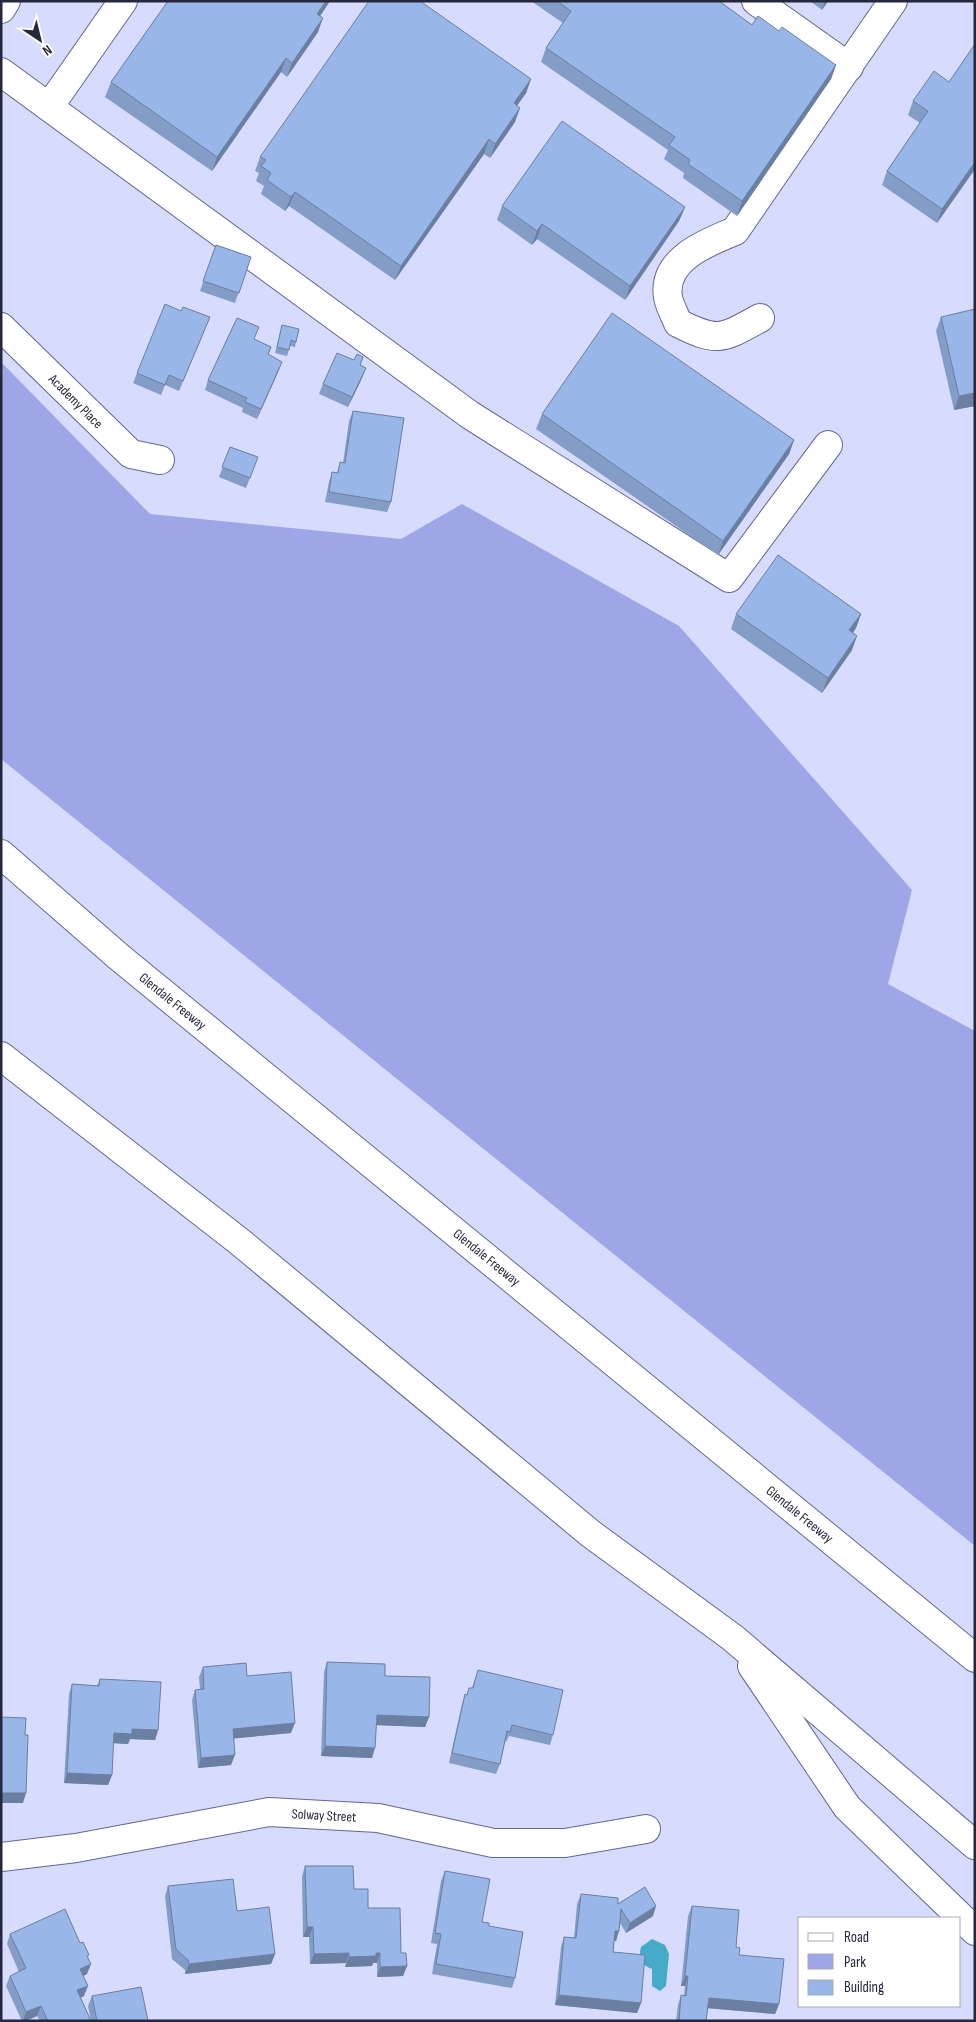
<svg xmlns="http://www.w3.org/2000/svg" width="976" height="2022" viewBox="0 0 976 2022" font-family="'Sofia Sans Condensed',sans-serif">
  <rect width="100%" height="100%" fill="#d7dbfd"/>
  <!-- green -->
  <polygon fill="#9fa6e7" points="1,362 150,514 401,539 462,504 679,626 912,890 888,984 975,1031 975,1546 1,759"/>
  <!-- water -->
  <path fill="#45abc8" d="M652,1939L665,1945L669,1954L666,1986L660,1991L652,1986V1969C642,1966 638,1957 641,1947Z"/>
  <g fill="none" stroke-linecap="round" stroke-linejoin="round">
    <defs>
      <g id="minor">
        <polyline points="756,1 849,67"/>
        <polyline points="1,9 6,1"/>
        <polyline points="1,72 470,415 729,578 828,445"/>
        <polyline points="49,107 123,1"/>
        <path d="M760,318C722,339 718,343 678,323C675,315 669,305 668,297C662,259 708,242 735,231L893,1"/>
        <polyline points="1,327 131,454 160,460"/>
        <polyline points="1,1857 76,1848 269,1812 378,1818 493,1843 565,1843 646,1829"/>
      </g>
      <g id="highway">
        <polyline points="1,854 119,957 975,1658"/>
        <polyline points="1,1056 240,1242 591,1534 733,1638 975,1845"/>
        <polyline points="752,1666 847,1807 975,1931"/>
      </g>
    </defs>
    <!-- minor casing -->
    <use href="#minor" stroke="#636799" stroke-width="30"/>
    <!-- highway casing -->
    <use href="#highway" stroke="#636799" stroke-width="30"/>
    <!-- minor -->
    <use href="#minor" stroke="#fff" stroke-width="28"/>
    <!-- highway -->
    <use href="#highway" stroke="#fff" stroke-width="28"/>
  </g>
  <!-- wall -->
  <g fill="#839dc7">
    <polygon points="168,1 330,1 320,16 318,32 287,77 281,72 212,171 105,97 111,82"/>
    <polygon points="531,1 719,1 752,25 779,31 836,65 831,79 737,216 683,178 684,173 664,159 668,150 541,62 546,48 563,23"/>
    <polygon points="810,1 828,1 822,10"/>
    <polygon points="975,44 975,169 937,223 882,185 887,171 920,123 908,115 913,101 949,82"/>
    <polygon points="531,79 526,93 517,106 515,122 490,158 484,154 395,280 289,206 285,211 261,194 264,186 256,181 259,173 255,171 260,157"/>
    <polygon points="502,206 685,207 679,221 625,300 537,239 532,245 497,220"/>
    <polygon points="216,245 251,257 235,303 200,291"/>
    <polygon points="941,317 975,406 954,410 936,331"/>
    <polygon points="282,325 296,342 295,347 290,346 287,356 275,353"/>
    <polygon points="206,327 179,391 165,385 161,395 133,383 137,373"/>
    <polygon points="254,339 271,347 268,355 278,372 257,419 242,412 243,408 205,390 208,380"/>
    <polygon points="363,357 360,365 362,378 348,407 319,394 323,384 354,360"/>
    <polygon points="353,411 391,502 387,512 325,502 329,482 332,472 337,473 340,462 343,463 349,421"/>
    <polygon points="542,414 794,440 789,454 718,555 536,429"/>
    <polygon points="230,447 258,457 246,488 219,477"/>
    <polygon points="736,614 861,614 856,628 853,633 852,650 822,693 731,629"/>
    <polygon points="327,1662 385,1676 429,1717 425,1727 376,1725 372,1758 321,1756 324,1672"/>
    <polygon points="203,1667 247,1676 291,1733 234,1738 231,1765 198,1768 192,1700 195,1690 200,1689 199,1677"/>
    <polygon points="478,1670 553,1735 550,1745 509,1736 506,1742 505,1741 500,1764 496,1774 449,1763 462,1704 465,1694 467,1694 469,1688 472,1688"/>
    <polygon points="100,1679 158,1730 155,1740 130,1739 128,1744 113,1743 112,1775 108,1785 64,1783 69,1694 72,1684 97,1686"/>
    <polygon points="305,1866 354,1889 401,1953 407,1966 403,1976 377,1977 377,1963 373,1963 372,1966 345,1967 346,1963 310,1964 309,1937 303,1937 302,1876"/>
    <polygon points="445,1871 482,1922 489,1926 515,1978 512,1988 432,1974 437,1944 431,1943 441,1881"/>
    <polygon points="168,1886 237,1911 275,1954 271,1964 185,1974 185,1970 172,1959 165,1896"/>
    <polygon points="581,1894 618,1904 653,1916 626,1933 620,1923 616,1941 614,1941 613,1952 641,2003 637,2013 555,2005 561,1947 564,1937 574,1938 577,1904"/>
    <polygon points="692,1906 736,1947 739,1955 779,2004 775,2014 708,2008 706,2021 676,2021 678,2005 681,1995 684,1995 685,1986 681,1986 688,1916"/>
    <polygon points="10,1934 80,1943 88,1958 87,1974 83,1976 84,1996 81,1998 91,2021 40,2021 37,2016 26,2021 22,2021 6,1986 10,1976 19,1972 7,1944"/>
    <polygon points="92,1996 148,2021 91,2021 88,2006"/>
  </g>
  <!-- shaded-wall -->
  <g fill="#6a7fa2">
    <polygon points="326,1 330,1 312,28 317,14"/>
    <polygon points="825,1 828,1 822,10"/>
    <polygon points="323,18 318,32 287,77 292,63"/>
    <polygon points="286,58 281,72 212,171 217,157"/>
    <polygon points="836,65 831,79 737,216 742,201"/>
    <polygon points="531,79 526,93 508,118 514,103"/>
    <polygon points="520,108 515,122 490,158 495,144"/>
    <polygon points="489,139 484,154 395,280 401,266"/>
    <polygon points="975,162 975,169 937,223 942,209"/>
    <polygon points="295,192 289,206 285,211 291,197"/>
    <polygon points="685,207 679,221 625,300 630,286"/>
    <polygon points="542,224 537,239 532,245 537,231"/>
    <polygon points="282,362 278,372 257,419 261,409"/>
    <polygon points="366,368 362,378 348,407 352,397"/>
    <polygon points="975,393 975,406 954,410 959,396"/>
    <polygon points="794,440 789,454 718,555 723,541"/>
    <polygon points="861,614 856,628 844,645 849,630"/>
    <polygon points="857,636 852,650 822,693 828,678"/>
    <polygon points="377,1715 429,1717 425,1727 373,1725"/>
    <polygon points="295,1723 291,1733 229,1739 233,1729"/>
    <polygon points="132,1729 158,1730 155,1740 130,1739 128,1744 110,1743 114,1733"/>
    <polygon points="325,1746 375,1748 372,1758 321,1756"/>
    <polygon points="235,1755 231,1765 198,1768 201,1758"/>
    <polygon points="67,1773 112,1775 108,1785 64,1783"/>
    <polygon points="1,1793 26,1793 23,1803 1,1803"/>
    <polygon points="656,1906 653,1916 626,1933 630,1923"/>
    <polygon points="307,1927 313,1927 309,1937 303,1937"/>
    <polygon points="615,1931 619,1931 616,1941 612,1941"/>
    <polygon points="349,1953 346,1963 310,1964 314,1954"/>
    <polygon points="376,1953 380,1953 377,1963 373,1963 372,1966 345,1967 349,1957"/>
    <polygon points="275,1954 271,1964 185,1974 189,1964"/>
    <polygon points="91,1964 87,1974 76,1979 80,1969"/>
    <polygon points="407,1966 403,1976 377,1977 380,1967"/>
    <polygon points="685,1976 688,1976 685,1986 681,1986"/>
    <polygon points="88,1986 84,1996 74,2000 77,1990"/>
    <polygon points="559,1995 641,2003 637,2013 555,2005"/>
    <polygon points="709,1998 779,2004 775,2014 705,2008"/>
    <polygon points="41,2006 37,2016 26,2021 23,2021 26,2012"/>
  </g>
  <!-- building -->
  <g fill="#98b6e7" stroke="#6a7fa2">
    <polygon points="168,1 326,1 317,14 323,18 292,63 286,58 217,157 111,82"/>
    <polygon points="369,1 420,1 531,79 514,103 520,108 495,144 489,139 401,266 295,192 291,197 267,180 271,173 261,166 266,160 260,157"/>
    <polygon points="557,1 719,1 752,25 758,16 779,31 782,27 836,65 742,201 688,164 690,160 669,145 675,137 546,48 571,11"/>
    <polygon points="975,44 975,162 942,209 887,171 928,111 913,101 934,71 949,82"/>
    <polygon points="562,121 685,207 630,286 542,224 537,231 502,206"/>
    <polygon points="216,245 251,257 239,293 203,281"/>
    <polygon points="165,304 181,311 183,307 210,317 183,381 169,375 165,385 137,373"/>
    <polygon points="975,309 975,393 959,396 941,317"/>
    <polygon points="612,313 794,440 723,541 542,414"/>
    <polygon points="237,318 259,327 254,339 271,347 268,354 282,362 261,409 245,402 247,398 208,380"/>
    <polygon points="282,325 299,329 296,342 291,340 289,350 277,347"/>
    <polygon points="337,353 354,360 357,354 363,357 360,365 366,368 352,397 323,384"/>
    <polygon points="353,411 404,418 391,502 329,492 332,472 338,473 340,462 345,463"/>
    <polygon points="230,447 258,457 250,478 222,467"/>
    <polygon points="778,555 861,614 849,630 857,636 828,678 736,614"/>
    <polygon points="327,1662 385,1664 385,1676 430,1677 429,1717 377,1715 375,1748 325,1746"/>
    <polygon points="246,1663 247,1676 291,1672 295,1723 233,1729 235,1755 201,1758 195,1690 204,1689 203,1667"/>
    <polygon points="478,1670 563,1690 553,1735 512,1725 510,1732 507,1731 500,1764 452,1753 465,1694 467,1695 469,1688 473,1688"/>
    <polygon points="100,1679 161,1682 158,1730 132,1729 132,1734 114,1733 112,1775 67,1773 72,1684 99,1686"/>
    <polygon points="1,1717 26,1718 25,1735 28,1735 26,1793 1,1793"/>
    <polygon points="305,1866 353,1866 354,1889 368,1889 368,1908 400,1908 401,1953 406,1953 407,1966 380,1967 380,1953 376,1953 376,1956 349,1957 349,1953 314,1954 313,1927 307,1927"/>
    <polygon points="445,1871 490,1879 482,1922 489,1923 489,1926 523,1932 515,1978 436,1964 441,1934 435,1933"/>
    <polygon points="233,1879 237,1911 269,1907 275,1954 189,1964 188,1960 176,1949 168,1886"/>
    <polygon points="645,1887 656,1906 630,1923 621,1909 619,1931 615,1931 613,1952 645,1955 641,2003 559,1995 564,1937 576,1938 581,1894 618,1898 618,1904"/>
    <polygon points="692,1906 739,1910 736,1947 740,1948 739,1955 784,1959 779,2004 709,1998 706,2021 679,2021 681,1995 686,1996 688,1976 685,1976"/>
    <polygon points="65,1909 80,1943 83,1942 89,1955 87,1956 91,1964 80,1969 88,1986 77,1990 91,2021 48,2021 41,2006 26,2012 10,1976 26,1968 10,1934"/>
    <polygon points="141,1987 148,2021 97,2021 92,1996"/>
  </g>
  <g text-anchor="middle" stroke-width="4.5" stroke-linejoin="round" paint-order="stroke">
    <!-- street labels -->
    <g font-size="14" fill="#25273c" stroke="#fff">
      <text transform="translate(76 401) rotate(45)" y="5">Academy Place</text>
      <text transform="translate(173 1001) rotate(39)" y="5">Glendale Freeway</text>
      <text transform="translate(487 1257) rotate(39)" y="5">Glendale Freeway</text>
      <text transform="translate(800 1514) rotate(39)" y="5">Glendale Freeway</text>
      <text transform="translate(324 1815) rotate(3)" y="5">Solway Street</text>
    </g>
  </g>
  <!-- border -->
  <rect width="976" height="2022" fill="none" stroke="#25273c" stroke-width="5"/>
  <!-- legend -->
  <rect x="798" y="1917" width="162" height="90" fill="#ffffff" stroke="#a8a9b1"/>
  <rect x="808" y="1933" width="25" height="8" fill="#ffffff" stroke="#a8a9b1"/>
  <text x="844" y="1942" font-size="15" fill="#25273c">Road</text>
  <rect x="808" y="1954" width="25" height="15" fill="#9fa6e7" stroke="#a8a9b1"/>
  <text x="844" y="1967" font-size="15" fill="#25273c">Park</text>
  <rect x="808" y="1980" width="25" height="15" fill="#98b6e7" stroke="#a8a9b1"/>
  <text x="844" y="1992" font-size="15" fill="#25273c">Building</text>
  <!-- north arrow -->
  <g transform="translate(40 40) rotate(145)" stroke="#ffffff" stroke-width="4" paint-order="stroke">
  <path d="M0-4L9 19L0 12L-9 19Z" fill="#25273c"/>
  <text y="-8" font-size="14" font-weight="bold" text-anchor="middle" fill="#25273c">N</text>
  </g>
</svg>
